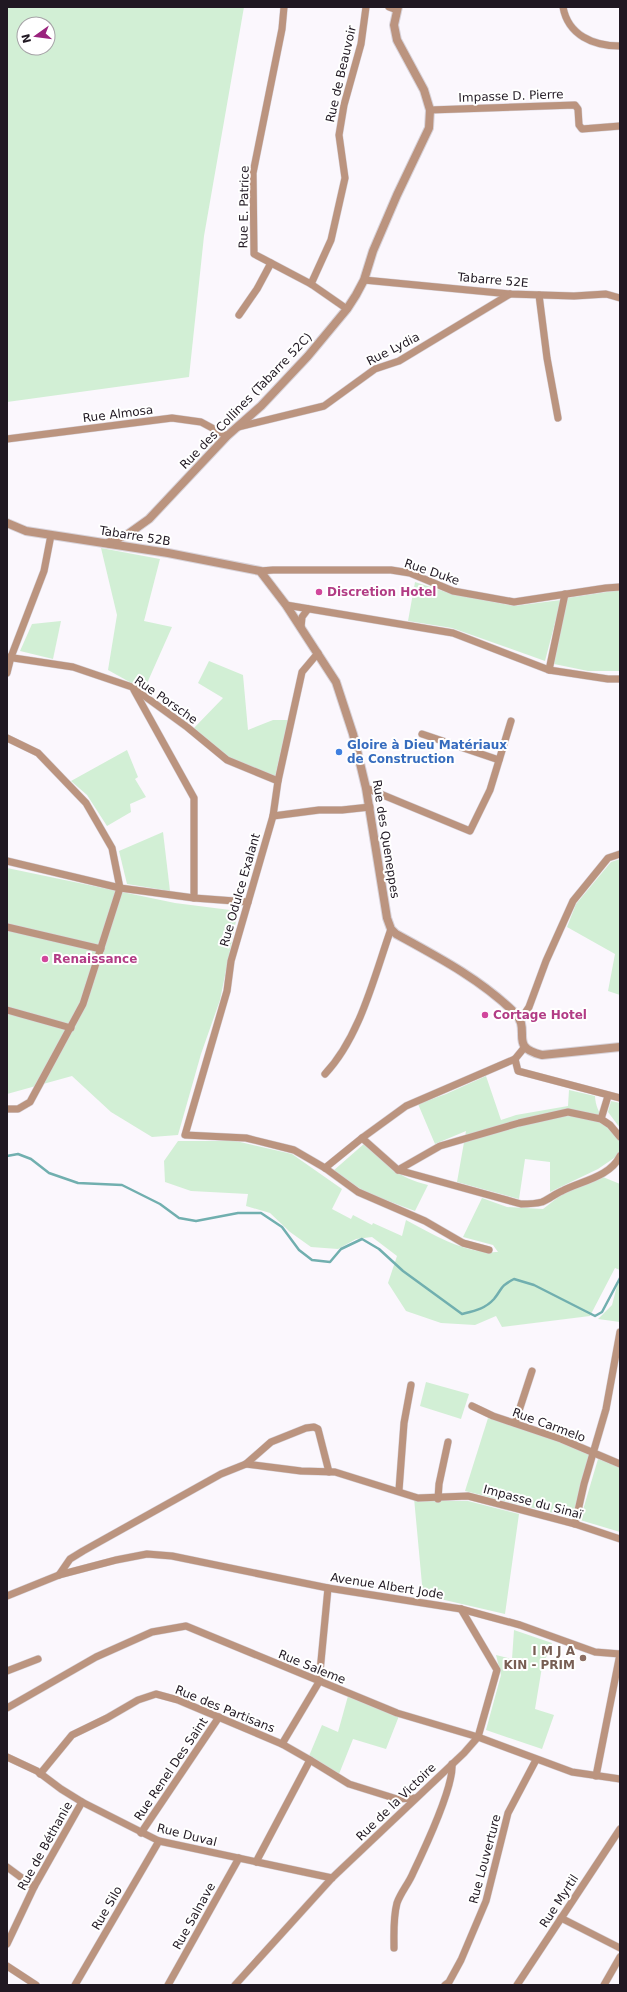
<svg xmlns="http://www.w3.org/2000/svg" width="627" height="1992" viewBox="0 0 627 1992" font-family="'DejaVu Sans',sans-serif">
  <rect width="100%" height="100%" fill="#fbf7fd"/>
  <!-- green -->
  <g fill="#d2efd5" fill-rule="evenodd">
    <path d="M7,7H244L204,236L189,377L7,402ZM24,24H48V48H24Z"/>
    <polygon points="101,548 160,559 144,621 172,627 144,690 108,670 117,615"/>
    <polygon points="415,582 452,594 514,606 561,600 545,661 452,628 408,621"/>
    <polygon points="620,590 620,671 588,671 554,664 567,598"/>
    <polygon points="61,621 53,659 20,651 32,624"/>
    <polygon points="209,661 243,675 248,730 273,720 288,720 275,777 230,758 193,729 223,698 198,683"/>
    <polygon points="127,750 138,777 135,779 146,797 130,804 131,812 107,826 87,795 71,781"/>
    <polygon points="163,832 170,891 127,884 119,851"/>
    <polygon points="620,859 620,995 608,991 615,954 567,927 576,904 611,862"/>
    <polygon points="7,868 175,903 238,911 220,1000 201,1054 178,1135 152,1137 111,1112 72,1076 7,1094"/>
    <path d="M486,1076L501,1120L516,1115L568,1106L569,1090L595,1096C596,1115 608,1124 620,1137V1154L598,1169L550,1192V1162L525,1159L519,1199L457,1182L466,1131L435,1144L418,1104L446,1094Z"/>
    <polygon points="611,1101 620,1103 620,1128 608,1112"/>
    <path d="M178,1141H236L292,1154L342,1189L332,1209L351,1219L353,1215L372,1225L373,1223L402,1236L406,1220C434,1235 465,1254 498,1252L493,1245L463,1237L482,1198L507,1207L543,1209L570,1188L603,1177L620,1184V1270L615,1268L590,1316L502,1327L496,1316L475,1325L441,1323L406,1311L388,1283L397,1256L372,1237L356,1239L338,1249L311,1247L290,1232L270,1213L246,1206L248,1194L191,1191L165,1182L164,1161Z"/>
    <path d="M365,1143C386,1164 398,1178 428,1185L415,1211L367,1193L333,1171Z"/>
    <polygon points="618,1282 620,1282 620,1322 598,1319 612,1305"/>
    <polygon points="426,1382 469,1394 461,1419 420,1406"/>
    <polygon points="488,1418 535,1432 590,1455 574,1518 465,1491"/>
    <polygon points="598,1459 620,1467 620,1532 580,1520"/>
    <polygon points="414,1498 442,1501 468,1501 519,1514 505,1614 423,1595"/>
    <polygon points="514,1630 552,1643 542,1667 535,1709 554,1715 542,1749 486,1730 501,1675 496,1655 512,1659"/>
    <polygon points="348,1696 399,1716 386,1749 353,1739 339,1774 309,1756 322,1725 338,1732"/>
  </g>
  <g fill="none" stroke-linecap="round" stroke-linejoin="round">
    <!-- stream -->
    <path stroke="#71afaf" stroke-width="2.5" d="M7,1156L18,1154L31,1159L49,1173L78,1183L122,1185L160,1204L179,1218L196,1221L238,1213H261L282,1227L299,1250L312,1260L330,1262L341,1249L362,1239L379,1249L403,1271L462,1314C474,1311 485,1309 494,1299C503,1288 499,1287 514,1279L534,1285L595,1316L602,1312L620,1278"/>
    <defs>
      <g id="minor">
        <polyline points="284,7 282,29 253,173 254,254 311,284 347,309"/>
        <polyline points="389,7 397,10"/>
        <path d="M563,7C568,35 593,46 620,46"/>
        <polyline points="430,110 575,105 578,109 579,125 582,129 620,126"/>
        <polyline points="364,280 510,294 574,296 606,294 620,298"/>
        <polyline points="311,284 331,240 345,178 339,135 344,105 361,44 366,7"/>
        <polyline points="539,295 547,358 558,418"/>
        <polyline points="239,315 257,289 271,263"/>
        <polyline points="238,427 324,406 375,369 399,361 510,294"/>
        <polyline points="7,439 172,418 201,422 227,436"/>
        <polyline points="260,571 273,570 391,570 410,573 453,591 514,602 606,588 620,587"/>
        <polyline points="286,605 453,633 549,670 608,679 620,679"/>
        <polyline points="301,628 302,617 308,609"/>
        <polyline points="318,653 302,672 278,781 273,816 231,961 227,991 185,1135 246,1138 294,1150 325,1168 358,1192 425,1221 463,1243 489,1250"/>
        <polyline points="7,657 73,667 132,687 187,727 227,760 278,781"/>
        <polyline points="549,670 565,594"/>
        <polyline points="7,673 11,657 44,571 51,535"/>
        <polyline points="134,690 194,798 194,898"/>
        <polyline points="422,734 499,760"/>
        <polyline points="7,738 38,753 86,803 112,848 120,888 83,1004 30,1102 18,1109 7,1109"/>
        <polyline points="366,788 470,831 490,790 511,721"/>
        <polyline points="273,816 319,810 342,810 370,807"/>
        <polyline points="7,861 120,888 194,898 248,902"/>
        <polyline points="7,927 101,949"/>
        <polyline points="7,1010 71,1028"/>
        <polyline points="521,1019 529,1007 546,961 573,901 608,858 620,854"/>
        <polyline points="524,1048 515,1059 518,1071 620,1098"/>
        <path d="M325,1074C360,1037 374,977 391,929"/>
        <polyline points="601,1119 608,1096"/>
        <path d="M362,1138L398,1170L521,1204C528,1204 535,1204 542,1202C549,1199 555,1194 562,1191C581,1181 610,1177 620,1156"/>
        <polyline points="325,1168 362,1138 406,1106 515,1059"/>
        <polyline points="398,1170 440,1146 519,1123 568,1112 601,1119 610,1125 620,1137"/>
        <polyline points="472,1406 493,1416 561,1439 620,1464"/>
        <polyline points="515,1423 532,1371"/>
        <polyline points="246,1464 301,1471 335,1472 418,1498 468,1496 575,1524 620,1539"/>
        <polyline points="399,1490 404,1423 411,1385"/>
        <polyline points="438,1499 439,1484 448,1442"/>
        <polyline points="575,1524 584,1484 606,1409 620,1332"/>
        <polyline points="59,1575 70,1559 83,1551 221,1474 246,1464 271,1442 306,1428 314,1427 318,1429 329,1472"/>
        <polyline points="7,1596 59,1575 116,1560 147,1554 172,1556 328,1588 461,1609 520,1625 595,1652 620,1654"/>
        <polyline points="7,1671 38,1659"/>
        <polyline points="7,1708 96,1657 152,1632 186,1626 397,1713 478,1737 572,1772 620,1779"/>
        <polyline points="282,1744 319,1682 328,1588"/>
        <polyline points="7,1757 37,1771 61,1789 82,1802 159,1841 332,1878"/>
        <polyline points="40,1774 72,1735 107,1718 138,1700 156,1694 178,1700 282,1744 310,1760 349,1784 397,1799 415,1798"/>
        <polyline points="596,1776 620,1654"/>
        <polyline points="141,1833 219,1717"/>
        <polyline points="256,1862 310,1760"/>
        <polyline points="7,1867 34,1887"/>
        <polyline points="561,1918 620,1948"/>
        <polyline points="7,1944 34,1887 82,1802"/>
        <path d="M394,1948C394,1933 393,1918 397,1903C401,1892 409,1883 413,1873C424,1850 454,1787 452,1764"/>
        <polyline points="7,1966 36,1985"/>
        <polyline points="75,1985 159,1841"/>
        <polyline points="168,1985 239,1858"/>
        <polyline points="235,1985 332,1878 464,1753 478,1737 497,1670 461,1609"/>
        <polyline points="445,1985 449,1982 461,1960 486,1901 508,1813 536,1760"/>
        <polyline points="517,1985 620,1829"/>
        <polyline points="604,1985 620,1957"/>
      </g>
      <g id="tertiary">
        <path d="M7,523L26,531L168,553L260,571L286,605L336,682L353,734L366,788L387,918L391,929L396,934C438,957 480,979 514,1012C533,1030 507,1047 542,1055L620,1047"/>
        <polyline points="108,543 128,534 149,519 227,436 261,406 308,356 347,309 356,295 364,280 373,251 397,195 429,128 430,110 424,90 397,40 394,25 398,7"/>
      </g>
    </defs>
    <!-- minor casing -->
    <use href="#minor" stroke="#d8d3da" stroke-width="8"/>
    <!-- tertiary casing -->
    <use href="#tertiary" stroke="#d8d3da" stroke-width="10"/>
    <!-- minor -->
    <use href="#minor" stroke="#bb947f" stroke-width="7"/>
    <!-- tertiary -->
    <use href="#tertiary" stroke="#bb947f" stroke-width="8"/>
  </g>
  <!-- markers -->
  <g fill="#d1479c" stroke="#fff" stroke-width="1.5">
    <circle cx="319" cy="592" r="4"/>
    <circle cx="45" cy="959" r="4"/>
    <circle cx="485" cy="1015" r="4"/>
  </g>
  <circle fill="#3f7fe0" stroke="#fff" stroke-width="1.5" cx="339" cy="752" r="4"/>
  <circle fill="#8d6e63" stroke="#fff" stroke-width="1.5" cx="583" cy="1658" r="4"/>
  <g text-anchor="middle" stroke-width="4" stroke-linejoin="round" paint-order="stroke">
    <!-- street labels -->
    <g font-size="12" fill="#201822" stroke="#fff">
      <text transform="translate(341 74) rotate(-77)" y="4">Rue de Beauvoir</text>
      <text transform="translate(511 96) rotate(-2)" y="4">Impasse D. Pierre</text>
      <text transform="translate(244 207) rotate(-89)" y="4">Rue E. Patrice</text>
      <text transform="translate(493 280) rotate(5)" y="4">Tabarre 52E</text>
      <text transform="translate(393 349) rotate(-27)" y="4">Rue Lydia</text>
      <text transform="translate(246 401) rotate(-46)" y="4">Rue des Collines (Tabarre 52C)</text>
      <text transform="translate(118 414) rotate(-7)" y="4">Rue Almosa</text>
      <text transform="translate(135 536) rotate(9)" y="4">Tabarre 52B</text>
      <text transform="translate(432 572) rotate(19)" y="4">Rue Duke</text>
      <text transform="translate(166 700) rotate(35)" y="4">Rue Porsche</text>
      <text transform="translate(386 839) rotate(81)" y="4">Rue des Queneppes</text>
      <text transform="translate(240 890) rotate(-74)" y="4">Rue Odulce Exalant</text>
      <text transform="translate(549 1425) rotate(20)" y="4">Rue Carmelo</text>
      <text transform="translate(533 1502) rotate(15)" y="4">Impasse du Sinaï</text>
      <text transform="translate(387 1586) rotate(9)" y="4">Avenue Albert Jode</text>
      <text transform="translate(312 1667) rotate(22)" y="4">Rue Saleme</text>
      <text transform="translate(225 1709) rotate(22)" y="4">Rue des Partisans</text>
      <text transform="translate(171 1769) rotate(-56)" y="4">Rue Renel Des Saint</text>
      <text transform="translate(396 1802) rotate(-44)" y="4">Rue de la Victoire</text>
      <text transform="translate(187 1835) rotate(14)" y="4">Rue Duval</text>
      <text transform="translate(45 1846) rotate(-61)" y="4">Rue de Béthanie</text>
      <text transform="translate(485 1859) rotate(-75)" y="4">Rue Louverture</text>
      <text transform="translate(559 1901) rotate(-57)" y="4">Rue Myrtil</text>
      <text transform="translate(107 1908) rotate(-60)" y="4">Rue Silo</text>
      <text transform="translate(194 1916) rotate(-61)" y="4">Rue Salnave</text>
    </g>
    <!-- hotel labels -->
    <g font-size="12" font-weight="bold" fill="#b23c85" stroke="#fff" text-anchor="start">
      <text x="327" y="596">Discretion Hotel</text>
      <text x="53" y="963">Renaissance</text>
      <text x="493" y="1019">Cortage Hotel</text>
    </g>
    <!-- shop labels -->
    <g font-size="12" font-weight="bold" fill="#366cbe" stroke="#fff" text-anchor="start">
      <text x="347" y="749">Gloire à Dieu Matériaux<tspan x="347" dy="14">de Construction</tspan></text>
    </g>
    <!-- education labels -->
    <g font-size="12" font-weight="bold" fill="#785e54" stroke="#fff" text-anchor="end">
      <text x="575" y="1655">I M J A<tspan x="575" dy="14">KIN - PRIM</tspan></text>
    </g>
  </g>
  <!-- border -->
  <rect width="627" height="1992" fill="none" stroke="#201822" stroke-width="16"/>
  <!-- north arrow -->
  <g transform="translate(36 36) rotate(256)"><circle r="19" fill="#ffffff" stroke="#a6a3a7"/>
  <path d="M0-3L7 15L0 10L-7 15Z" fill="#9a237d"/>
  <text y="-6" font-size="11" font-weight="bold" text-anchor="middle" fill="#201822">N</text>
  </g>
</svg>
